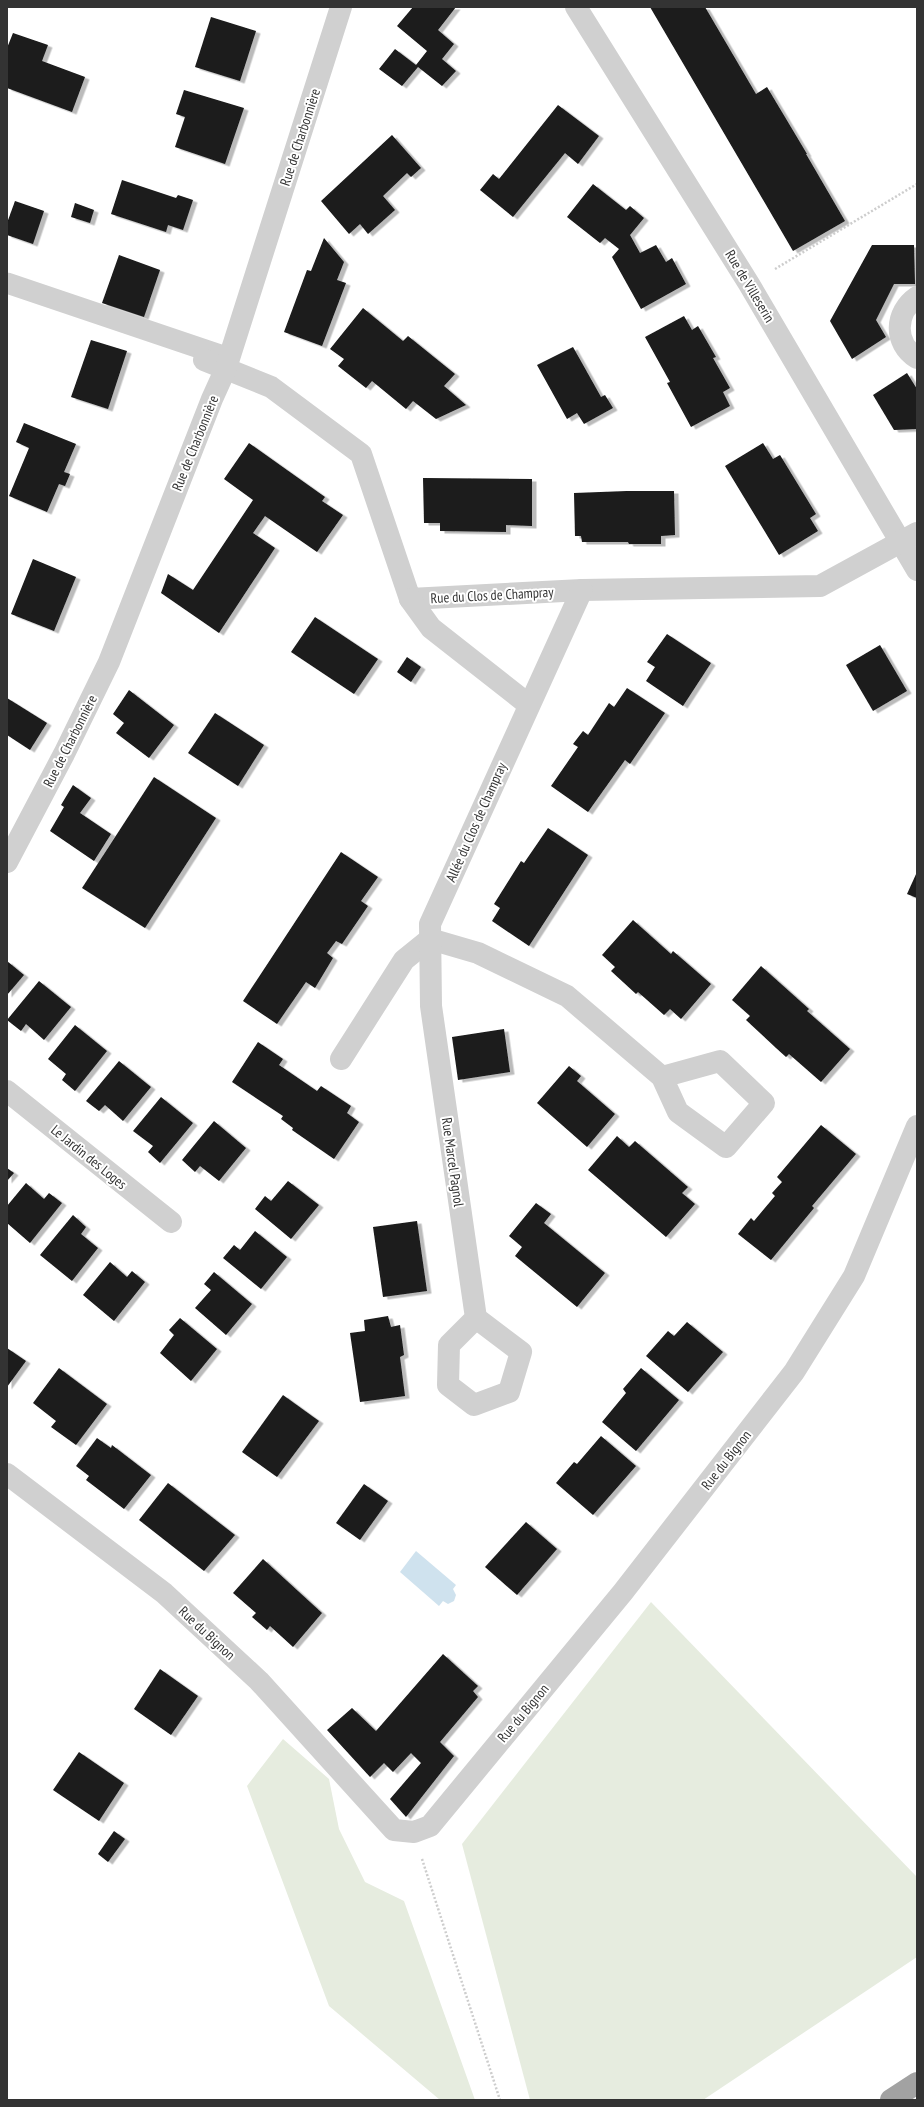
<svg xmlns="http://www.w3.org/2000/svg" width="924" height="2107" viewBox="0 0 924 2107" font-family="'PT Sans Narrow',sans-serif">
  <defs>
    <filter id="shadow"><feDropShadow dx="4.5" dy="2.5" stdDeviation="0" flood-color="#0004"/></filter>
  </defs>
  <rect width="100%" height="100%" fill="#fff"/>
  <!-- green -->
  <g fill="#e6ecdf">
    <polygon points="651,1602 917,1877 917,1957 703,2100 530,2100 462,1844"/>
    <polygon points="283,1739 329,1779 339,1829 365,1882 404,1901 475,2100 440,2100 329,2006 247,1786"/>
  </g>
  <!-- water -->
  <polygon fill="#cfe2ee" points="416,1551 456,1585 453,1589 456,1595 454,1601 448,1604 443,1601 439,1606 400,1572"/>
  <!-- building -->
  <g fill="#1a1a1a" filter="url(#shadow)">
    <polygon points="413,7 456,7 438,30 454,44 442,59 456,71 442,86 418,67 402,86 379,69 395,49 416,65 427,51 397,26"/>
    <polygon points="650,7 705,7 756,94 767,87 807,154 806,154 845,221 793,251"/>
    <polygon points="211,17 256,31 240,81 195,67"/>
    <polygon points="13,33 48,45 42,61 85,77 72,112 7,88 7,48"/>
    <polygon points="184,90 244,108 225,164 175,147 185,117 176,114"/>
    <polygon points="558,105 599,136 578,164 565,153 513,217 480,190 493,174 499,179"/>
    <polygon points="392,135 421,168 411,177 407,173 383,196 395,210 368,234 360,224 349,234 321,201"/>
    <polygon points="122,180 176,198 178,195 193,200 183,230 168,225 166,232 111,214"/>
    <polygon points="593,184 626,210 630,206 644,218 630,235 640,253 656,245 666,262 672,258 686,284 641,309 612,257 619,249 605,238 600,243 567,217"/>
    <polygon points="15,201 44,211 33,244 7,235 7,223"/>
    <polygon points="75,203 94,210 90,223 71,217"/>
    <polygon points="324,238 344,262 337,280 346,283 322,346 284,332 307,270 311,271"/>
    <polygon points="872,245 914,245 915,284 894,284 876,320 886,337 852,359 830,321"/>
    <polygon points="119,255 160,270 144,317 102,303"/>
    <polygon points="363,308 403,341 408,336 455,374 444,386 466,405 436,419 413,401 406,409 372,381 366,388 338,366 344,359 330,349"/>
    <polygon points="684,316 692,330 698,326 716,357 713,358 730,388 723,392 730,406 691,427 667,383 670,382 645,337"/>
    <polygon points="91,340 127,351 108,409 71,397"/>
    <polygon points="573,347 601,397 605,395 613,408 584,424 577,413 567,419 537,365"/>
    <polygon points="907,373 917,389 917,429 894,430 873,395"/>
    <polygon points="24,423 76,444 64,472 70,474 65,486 59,484 47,512 9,496 29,448 16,442"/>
    <polygon points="249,443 325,497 322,501 343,515 317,552 265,516 253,533 275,548 219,633 161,593 168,574 193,590 253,500 224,479"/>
    <polygon points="763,443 773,459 780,455 816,514 810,518 818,531 779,555 725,466"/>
    <polygon points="423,478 532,479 532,526 506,525 506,532 440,531 440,523 424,523"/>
    <polygon points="627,491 674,491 675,535 661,536 661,544 629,544 628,542 582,542 581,536 575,536 574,493"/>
    <polygon points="33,559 76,577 54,631 11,614"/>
    <polygon points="315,617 378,659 354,694 291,652"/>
    <polygon points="667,634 711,663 683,706 646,681 655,667 647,662"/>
    <polygon points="880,645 907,691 873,711 846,665"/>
    <polygon points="407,657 421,667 411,682 397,672"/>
    <polygon points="627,688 665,713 630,764 625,760 588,812 551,786 578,747 573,744 583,731 588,735 609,703 614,707"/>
    <polygon points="129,690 174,725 149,758 116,733 124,723 113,714"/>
    <polygon points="7,698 47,723 30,750 7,735"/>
    <polygon points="215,713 264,745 238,786 188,753"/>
    <polygon points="154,777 216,818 145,928 82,888"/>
    <polygon points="73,785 91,798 80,813 111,834 94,861 50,831 64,807 61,805"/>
    <polygon points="548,828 588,855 529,946 492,921 500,908 494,904 521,861 524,863"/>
    <polygon points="341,852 378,877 361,901 368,906 342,944 336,941 327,953 333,958 315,988 306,982 277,1024 243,1001"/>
    <polygon points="917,872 917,898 907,894"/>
    <polygon points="633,920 671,954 673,951 711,984 681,1019 670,1009 664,1015 638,992 636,994 611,971 615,967 602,955"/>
    <polygon points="7,961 24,975 7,995"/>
    <polygon points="761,966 809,1009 807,1011 850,1049 821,1082 789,1054 786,1057 776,1048 746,1020 750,1016 732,1000"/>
    <polygon points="39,981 71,1007 44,1040 26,1024 21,1031 7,1020"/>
    <polygon points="75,1025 107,1051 75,1091 62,1080 66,1074 48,1059"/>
    <polygon points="504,1029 510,1072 458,1080 452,1037"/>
    <polygon points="258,1042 283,1059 279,1065 317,1091 321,1086 351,1106 347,1113 359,1122 334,1159 292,1130 293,1128 281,1119 283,1116 232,1082"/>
    <polygon points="119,1061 151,1087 123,1121 105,1105 99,1111 86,1101"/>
    <polygon points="569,1066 581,1076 577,1081 615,1114 587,1147 537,1103"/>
    <polygon points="161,1097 193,1123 160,1163 148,1152 153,1146 133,1131"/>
    <polygon points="214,1121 246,1148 219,1181 200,1166 195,1172 182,1160"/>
    <polygon points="821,1125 856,1154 812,1206 814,1208 771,1260 738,1234 751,1218 754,1221 775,1196 772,1193 782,1182 777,1177"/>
    <polygon points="617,1136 629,1147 635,1141 688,1187 682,1193 695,1204 666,1237 588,1170"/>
    <polygon points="7,1168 14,1173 7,1181"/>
    <polygon points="288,1181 319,1205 291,1239 255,1209 265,1196 271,1201"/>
    <polygon points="26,1183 44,1199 49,1193 62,1203 30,1243 7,1223 7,1206"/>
    <polygon points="536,1203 551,1214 544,1223 605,1273 577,1307 515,1256 522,1247 509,1236"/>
    <polygon points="73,1215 86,1227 81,1234 98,1248 72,1281 40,1255"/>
    <polygon points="417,1221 427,1291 383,1297 373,1227"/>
    <polygon points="255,1231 287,1257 261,1289 223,1258 234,1245 240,1250"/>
    <polygon points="110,1262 127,1277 132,1271 145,1282 114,1321 83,1295"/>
    <polygon points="214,1272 252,1304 226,1335 195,1308 211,1290 204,1284"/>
    <polygon points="388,1316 391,1327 400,1325 404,1355 400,1357 405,1396 360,1402 350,1333 365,1331 364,1320"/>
    <polygon points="180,1318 217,1349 191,1381 160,1353 174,1335 169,1330"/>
    <polygon points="687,1322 723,1352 688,1392 646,1356 668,1331 674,1336"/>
    <polygon points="7,1348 26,1361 7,1387"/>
    <polygon points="59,1368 107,1404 76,1445 51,1427 56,1421 33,1403"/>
    <polygon points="641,1368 679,1400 636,1451 602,1422 626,1393 623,1389"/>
    <polygon points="283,1395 319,1421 277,1477 242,1452"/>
    <polygon points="601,1436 636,1466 593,1515 556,1483 574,1462 577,1464"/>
    <polygon points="97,1438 111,1448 112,1445 151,1475 124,1509 86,1480 89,1476 76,1466"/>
    <polygon points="168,1483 235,1535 204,1571 139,1520"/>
    <polygon points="364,1484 388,1501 360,1540 336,1523"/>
    <polygon points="526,1522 557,1549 517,1595 485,1567"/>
    <polygon points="263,1559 322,1613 293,1647 270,1626 267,1630 252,1617 256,1613 233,1593"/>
    <polygon points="443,1654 478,1686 473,1691 478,1697 440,1742 454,1756 406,1817 390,1799 421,1763 411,1753 393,1772 384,1763 370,1777 327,1730 352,1708 376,1731"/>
    <polygon points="160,1669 198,1696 171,1735 134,1709"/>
    <polygon points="79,1752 124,1783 99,1821 53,1790"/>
    <polygon points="114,1831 125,1839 108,1862 98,1854"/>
  </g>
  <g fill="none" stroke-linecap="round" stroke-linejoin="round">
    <!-- path -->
    <g stroke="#cdcdcd" stroke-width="2.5" stroke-dasharray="2 2" stroke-linecap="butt">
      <polyline points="775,269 917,184"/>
      <polyline points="422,1859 500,2100"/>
    </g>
    <!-- service -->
    <polyline stroke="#d0d0d0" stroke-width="21" points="7,283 229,358"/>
    <!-- minor -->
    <g stroke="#d0d0d0" stroke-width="22">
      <polyline points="576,7 749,284 917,570"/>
      <path d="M917,297C895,312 893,343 917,358"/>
      <polyline points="204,360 271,387 361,454 410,599 582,590 820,586 917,533"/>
      <polyline points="410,599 431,628 529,705"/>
      <polyline points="341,1059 404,960 430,939 478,953 567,996 662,1077 678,1112 726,1147 764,1103 720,1061 662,1077"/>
      <polyline points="7,1091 171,1222"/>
      <polyline points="476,1318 521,1352 509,1392 474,1405 448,1385 449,1345 476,1318 431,1006 430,924 582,590"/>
      <polyline points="7,1474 164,1593 259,1681 394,1830 414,1832 430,1826 623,1592 794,1372 854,1276 917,1126"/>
    </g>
    <!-- tertiary -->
    <polyline stroke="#d0d0d0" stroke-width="22" points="7,862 64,754 109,662 212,399 226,368 341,7"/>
    <!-- trunk -->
    <polyline stroke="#a2a2a2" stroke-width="22" points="891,2100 917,2083"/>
  </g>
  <g text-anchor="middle" stroke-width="4" stroke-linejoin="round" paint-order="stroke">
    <!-- street labels -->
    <g font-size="14" fill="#333" stroke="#fff">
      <text transform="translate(300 137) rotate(-72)" y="5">Rue de Charbonnière</text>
      <text transform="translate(750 286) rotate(59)" y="5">Rue de Villeserin</text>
      <text transform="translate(195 443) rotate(-68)" y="5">Rue de Charbonnière</text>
      <text transform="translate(492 595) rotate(-3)" y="5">Rue du Clos de Champray</text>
      <text transform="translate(70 741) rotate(-63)" y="5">Rue de Charbonnière</text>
      <text transform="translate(476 822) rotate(-66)" y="5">Allée du Clos de Champray</text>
      <text transform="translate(89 1157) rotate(39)" y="5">Le Jardin des Loges</text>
      <text transform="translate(453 1162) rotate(82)" y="5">Rue Marcel Pagnol</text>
      <text transform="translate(726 1460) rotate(-52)" y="5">Rue du Bignon</text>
      <text transform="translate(207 1633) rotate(43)" y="5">Rue du Bignon</text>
      <text transform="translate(523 1713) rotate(-50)" y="5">Rue du Bignon</text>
    </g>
  </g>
  <!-- border -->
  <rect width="924" height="2107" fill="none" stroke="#333333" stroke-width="16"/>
</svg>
